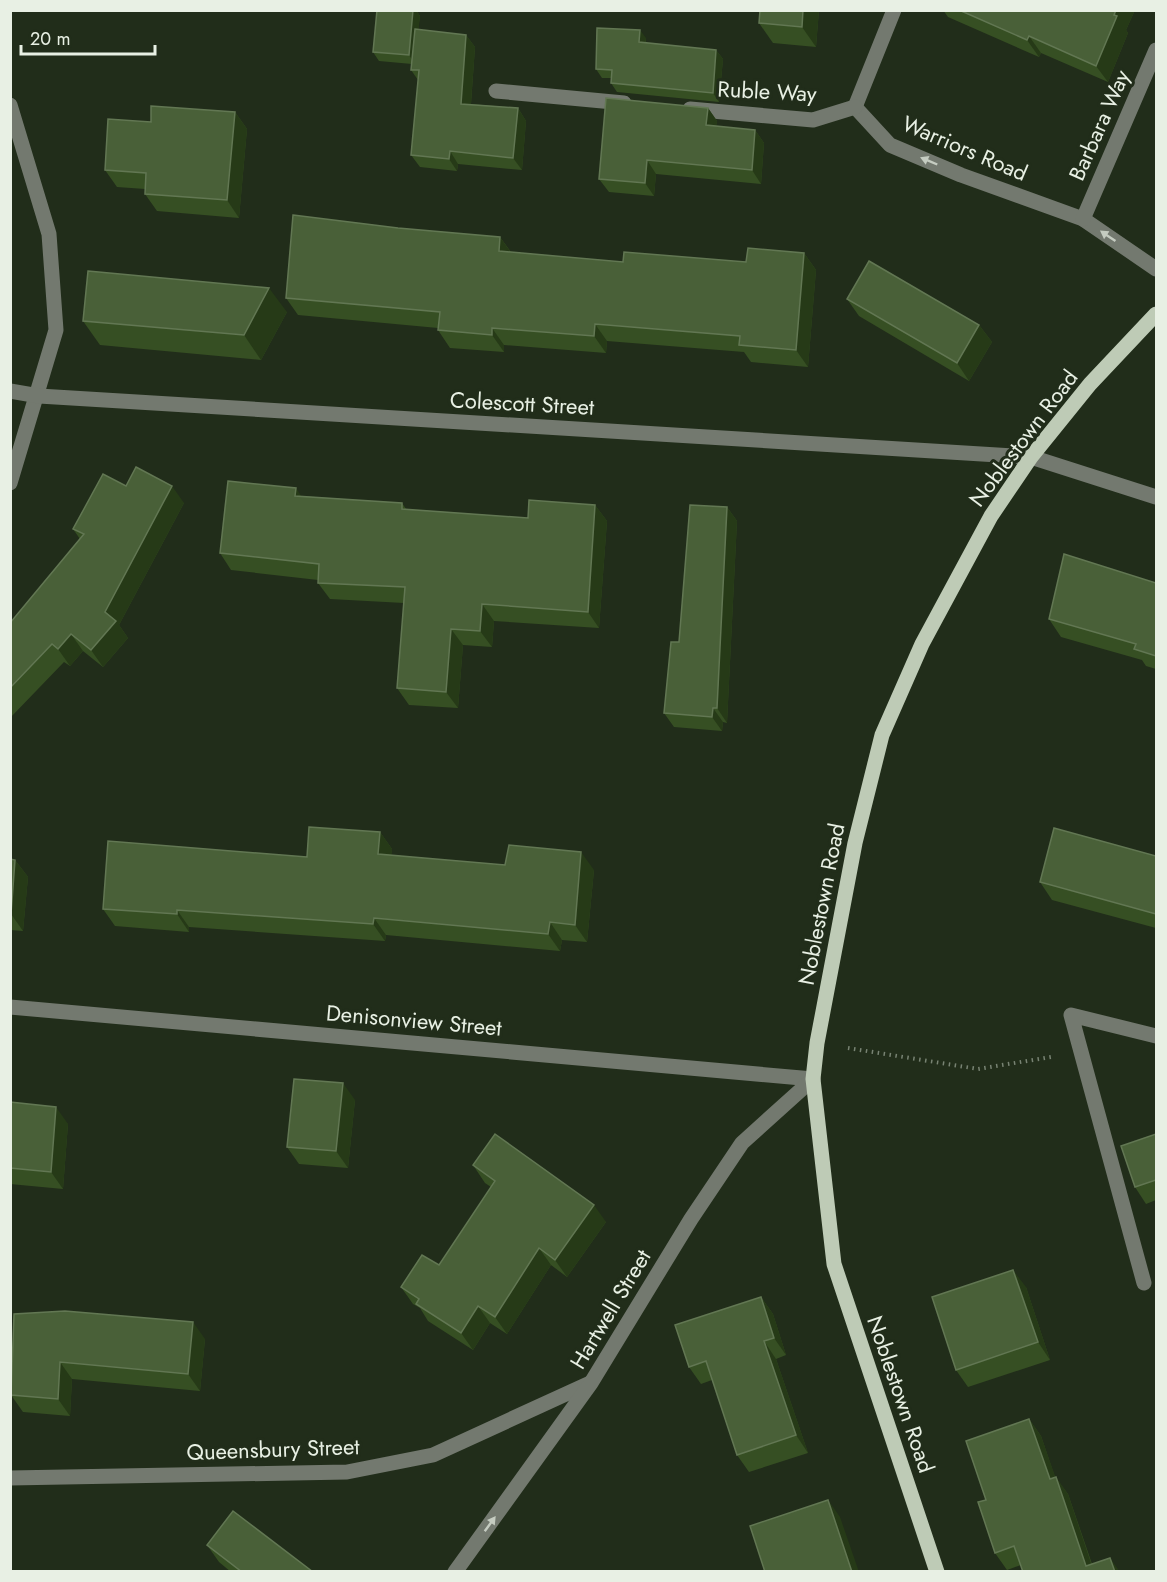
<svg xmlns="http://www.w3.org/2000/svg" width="1167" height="1582" viewBox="0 0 1167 1582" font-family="Jost,sans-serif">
  <rect width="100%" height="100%" fill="#212d1a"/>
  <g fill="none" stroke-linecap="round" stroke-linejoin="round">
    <!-- path -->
    <polyline stroke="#788373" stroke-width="4" stroke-dasharray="1.5 4.5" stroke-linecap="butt" points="848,1048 978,1069 1051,1057"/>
    <!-- minor -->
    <g stroke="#73796f" stroke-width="15">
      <polyline points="496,91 624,103"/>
      <polyline points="10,105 49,234 56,330 10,483"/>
      <polyline points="855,107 890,145 961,175 1083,219 1156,269"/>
      <polyline points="855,107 894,10"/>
      <polyline points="690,109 813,120 855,107"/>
      <polyline points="1083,219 1156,50"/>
      <polyline points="10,391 39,396 1031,457 1156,497"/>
      <polyline points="10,1007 813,1079"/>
      <polyline points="1144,1283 1071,1015 1156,1036"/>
      <polyline points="10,1478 347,1472 433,1455 590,1383"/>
      <polyline points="455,1572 591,1383 691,1219 742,1143 813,1079"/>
    </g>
    <!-- major -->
    <polyline stroke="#becbb6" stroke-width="15" points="937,1572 834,1264 813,1079 817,1043 855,843 882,735 922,644 991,516 1031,457 1090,384 1156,314"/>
  </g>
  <!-- wall -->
  <g fill="#364f23">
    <polygon points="377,10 416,10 420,16 418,30 466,35 475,47 471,104 518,108 526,121 522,170 458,164 457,171 420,167 411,155 418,80 411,70 412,64 379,61 373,52"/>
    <polygon points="760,10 819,10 816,47 773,43 759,23"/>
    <polygon points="943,10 1135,10 1126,30 1128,33 1108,82 1041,53 1039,57 948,17"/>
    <polygon points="646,38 646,43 716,50 723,59 719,102 617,92 611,83 612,78 602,78 596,69"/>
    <polygon points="708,108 717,121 716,126 755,130 764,143 761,184 656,174 654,196 609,192 599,179"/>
    <polygon points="235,112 247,129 239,218 157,211 145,194 145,189 117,187 105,170 151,122"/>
    <polygon points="398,228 500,237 511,252 623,262 746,262 804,253 816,270 808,367 751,362 744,352 607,341 606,353 504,345 504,352 450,348 438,330 438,328 298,315 286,298"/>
    <polygon points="847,299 979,325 992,342 969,381 859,316"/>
    <polygon points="287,312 261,360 100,345 83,321"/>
    <polygon points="126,486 184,503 119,625 128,638 103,667 83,651 70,666 64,662 10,718 10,623 80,539 73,529"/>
    <polygon points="301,496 402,503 406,509 528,518 595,505 607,521 599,628 494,621 492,647 463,645 458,708 409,705 397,688 404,603 330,599 318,583 318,580 231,570 220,553"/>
    <polygon points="727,507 737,521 727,723 723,722 722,731 674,727 664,713 679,642"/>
    <polygon points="1156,583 1156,669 1146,666 1142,660 1061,637 1049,619"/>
    <polygon points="380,832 392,849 391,855 505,865 594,870 587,942 562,940 560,951 386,935 385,941 189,927 189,932 115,926 103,909 307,857"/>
    <polygon points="1156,856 1156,928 1052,900 1040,882"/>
    <polygon points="10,859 15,860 28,877 23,931 10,930"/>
    <polygon points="355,1100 348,1168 299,1164 287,1147"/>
    <polygon points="10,1102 68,1124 63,1189 10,1184"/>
    <polygon points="1156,1134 1156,1200 1146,1204 1135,1187"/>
    <polygon points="473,1165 606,1222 567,1277 551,1265 507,1334 490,1323 473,1350 428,1321 420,1308 413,1304 401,1287 439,1265 491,1187 485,1183"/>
    <polygon points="1026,1287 1050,1360 968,1387 956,1370"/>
    <polygon points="761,1297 773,1314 786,1355 776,1359 808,1453 749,1472 737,1455 712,1380 701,1384 689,1367"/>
    <polygon points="14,1314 205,1339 200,1391 72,1379 70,1416 23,1412 11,1395"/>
    <polygon points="1029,1419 1041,1436 1055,1477 1068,1494 1092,1564 1120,1572 1021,1565 1007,1570 995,1553 986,1500"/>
    <polygon points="207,1545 313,1572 231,1572 219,1562"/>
  </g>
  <!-- shaded-wall -->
  <g fill="#263a17">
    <polygon points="413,10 416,10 420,16 415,64 409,55"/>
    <polygon points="803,10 819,10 816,47 802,27"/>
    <polygon points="1116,10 1135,10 1126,30 1128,33 1108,82 1096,66"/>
    <polygon points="640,30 646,38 645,51 639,42"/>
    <polygon points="466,35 475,47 470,116 461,104"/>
    <polygon points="1029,36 1041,53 1039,57 1027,40"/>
    <polygon points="716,50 723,59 719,102 713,93"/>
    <polygon points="518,108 526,121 522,170 513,158"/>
    <polygon points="708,108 717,121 715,139 706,125"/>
    <polygon points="235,112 247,129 239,218 227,200"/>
    <polygon points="755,130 764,143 761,184 752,170"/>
    <polygon points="450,151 458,164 457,171 449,159"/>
    <polygon points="647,160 656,174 654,196 645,183"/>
    <polygon points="500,237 512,254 499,251"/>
    <polygon points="804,253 816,270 808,367 796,350"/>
    <polygon points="269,288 287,312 261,360 244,335"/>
    <polygon points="595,324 607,341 606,353 594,336"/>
    <polygon points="979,325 992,342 969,381 957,363"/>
    <polygon points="492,328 504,345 504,352 492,335"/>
    <polygon points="172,486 184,503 119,625 128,638 103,667 91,650 105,612"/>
    <polygon points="296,488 307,505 295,496"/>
    <polygon points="595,505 607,521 599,628 588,612"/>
    <polygon points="727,507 737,521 727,723 717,708"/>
    <polygon points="482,604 494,621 492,647 480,631"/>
    <polygon points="451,629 463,645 458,708 446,692"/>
    <polygon points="71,634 83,651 70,666 58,649"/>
    <polygon points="713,708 723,722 722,731 712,717"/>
    <polygon points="380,832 392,849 390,872 378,854"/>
    <polygon points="581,852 594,870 587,942 575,925"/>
    <polygon points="15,860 28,877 23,931 11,914"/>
    <polygon points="177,910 189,927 189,932 177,914"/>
    <polygon points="374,918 386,935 385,941 373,924"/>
    <polygon points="550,922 562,940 560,951 548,934"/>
    <polygon points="343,1083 355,1100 348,1168 336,1151"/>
    <polygon points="56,1107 68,1124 63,1189 51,1172"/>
    <polygon points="594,1205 606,1222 567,1277 555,1260"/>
    <polygon points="539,1248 551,1265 507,1334 495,1317"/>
    <polygon points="1013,1270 1026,1287 1050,1360 1038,1342"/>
    <polygon points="761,1297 773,1314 786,1355 774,1338"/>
    <polygon points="478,1306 490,1323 473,1350 461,1333"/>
    <polygon points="193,1322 205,1339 200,1391 188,1374"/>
    <polygon points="764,1341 776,1359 808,1453 796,1435"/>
    <polygon points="60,1362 72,1379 70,1416 58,1399"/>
    <polygon points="1029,1419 1041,1436 1062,1496 1050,1479"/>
    <polygon points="1056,1477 1068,1494 1094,1572 1086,1566"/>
    <polygon points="828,1500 840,1517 859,1572 852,1572"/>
    <polygon points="1110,1558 1120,1572 1115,1572"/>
  </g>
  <!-- building -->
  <g fill="#496038" stroke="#627753" stroke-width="1.5">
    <polygon points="377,10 413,10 409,55 373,52"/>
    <polygon points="760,10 803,10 802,27 759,23"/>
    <polygon points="959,10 1116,10 1114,15 1117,16 1096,66 1029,36 1027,40"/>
    <polygon points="597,28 640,30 639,42 716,50 713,93 611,83 612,70 596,69"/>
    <polygon points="415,29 466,35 461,104 518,108 513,158 450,151 449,159 411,155 419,70 411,70"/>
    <polygon points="606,98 708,108 706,125 755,130 752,170 647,160 645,183 599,179"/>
    <polygon points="151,106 235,112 227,200 145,194 146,173 105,170 108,119 151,122"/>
    <polygon points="293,215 398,228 500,237 499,251 623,262 624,252 746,262 748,248 804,253 796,350 739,345 740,336 595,324 594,336 492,328 492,335 438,330 440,312 286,298"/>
    <polygon points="869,261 979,325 957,363 847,299"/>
    <polygon points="88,271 269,288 244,335 83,321"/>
    <polygon points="136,467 172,486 105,612 116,621 91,650 71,634 58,649 52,644 10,688 10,623 84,534 73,529 103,474 126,486"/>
    <polygon points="228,481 296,488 295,496 402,503 402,509 528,518 529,500 595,505 588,612 482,604 480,631 451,629 446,692 397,688 405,587 318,583 319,564 220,553"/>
    <polygon points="690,505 727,507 717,708 713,708 712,717 664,713 671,642 679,642"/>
    <polygon points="1064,554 1156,583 1156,656 1134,649 1136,644 1049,619"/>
    <polygon points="309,827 380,832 378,854 505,865 509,845 581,852 575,925 550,922 548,934 374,918 373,924 177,910 177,914 103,909 108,841 307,857"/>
    <polygon points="1054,828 1156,856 1156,914 1040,882"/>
    <polygon points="10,859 15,860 11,914 10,914"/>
    <polygon points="294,1079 343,1083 336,1151 287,1147"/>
    <polygon points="10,1102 56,1107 51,1172 10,1168"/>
    <polygon points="495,1134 594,1205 555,1260 539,1248 495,1317 478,1306 461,1333 416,1304 419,1299 401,1287 422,1255 439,1265 495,1181 473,1165"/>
    <polygon points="1156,1134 1156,1180 1135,1187 1121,1146"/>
    <polygon points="1013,1270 1038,1342 956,1370 932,1297"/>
    <polygon points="761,1297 774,1338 764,1341 796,1435 737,1455 706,1361 689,1367 675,1325"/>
    <polygon points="65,1311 193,1322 188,1374 60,1362 58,1399 11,1395 14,1314"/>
    <polygon points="1029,1419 1050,1479 1056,1477 1086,1566 1110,1558 1115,1572 1023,1572 1014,1546 995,1553 978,1502 986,1500 966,1441"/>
    <polygon points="828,1500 852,1572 765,1572 750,1526"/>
    <polygon points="233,1511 313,1572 242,1572 207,1545"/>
  </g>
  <!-- one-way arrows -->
  <defs><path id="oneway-solid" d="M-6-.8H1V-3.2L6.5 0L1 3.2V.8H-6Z" transform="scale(1.5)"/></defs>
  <g fill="#c5ccc1">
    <use href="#oneway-solid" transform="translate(929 161) rotate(-157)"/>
    <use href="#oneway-solid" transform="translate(1108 236) rotate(-146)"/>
    <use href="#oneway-solid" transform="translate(490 1524) rotate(-54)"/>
  </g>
  <g text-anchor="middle" stroke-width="6" stroke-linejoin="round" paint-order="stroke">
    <!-- street labels -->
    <g font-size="22" fill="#e8f0e4" stroke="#212d1a">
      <text transform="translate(767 91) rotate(3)" y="8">Ruble Way</text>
      <text transform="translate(1099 125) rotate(-66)" y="8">Barbara Way</text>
      <text transform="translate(965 148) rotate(23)" y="8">Warriors Road</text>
      <text transform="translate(522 403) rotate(3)" y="8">Colescott Street</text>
      <text transform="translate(1023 438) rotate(-53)" y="8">Noblestown Road</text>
      <text transform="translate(821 904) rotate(-79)" y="8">Noblestown Road</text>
      <text transform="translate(414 1020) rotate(5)" y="8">Denisonview Street</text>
      <text transform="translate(610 1309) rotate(-59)" y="8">Hartwell Street</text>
      <text transform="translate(901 1394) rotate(71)" y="8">Noblestown Road</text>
      <text transform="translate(273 1449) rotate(-2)" y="8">Queensbury Street</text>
    </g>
  </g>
  <!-- border -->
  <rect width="1167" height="1582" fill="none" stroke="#e8f0e4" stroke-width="24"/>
  <!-- scale -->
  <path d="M21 45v9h134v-9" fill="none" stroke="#e8f0e4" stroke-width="3"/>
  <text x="30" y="45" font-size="18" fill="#e8f0e4" stroke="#212d1a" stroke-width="4.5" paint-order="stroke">20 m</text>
</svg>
